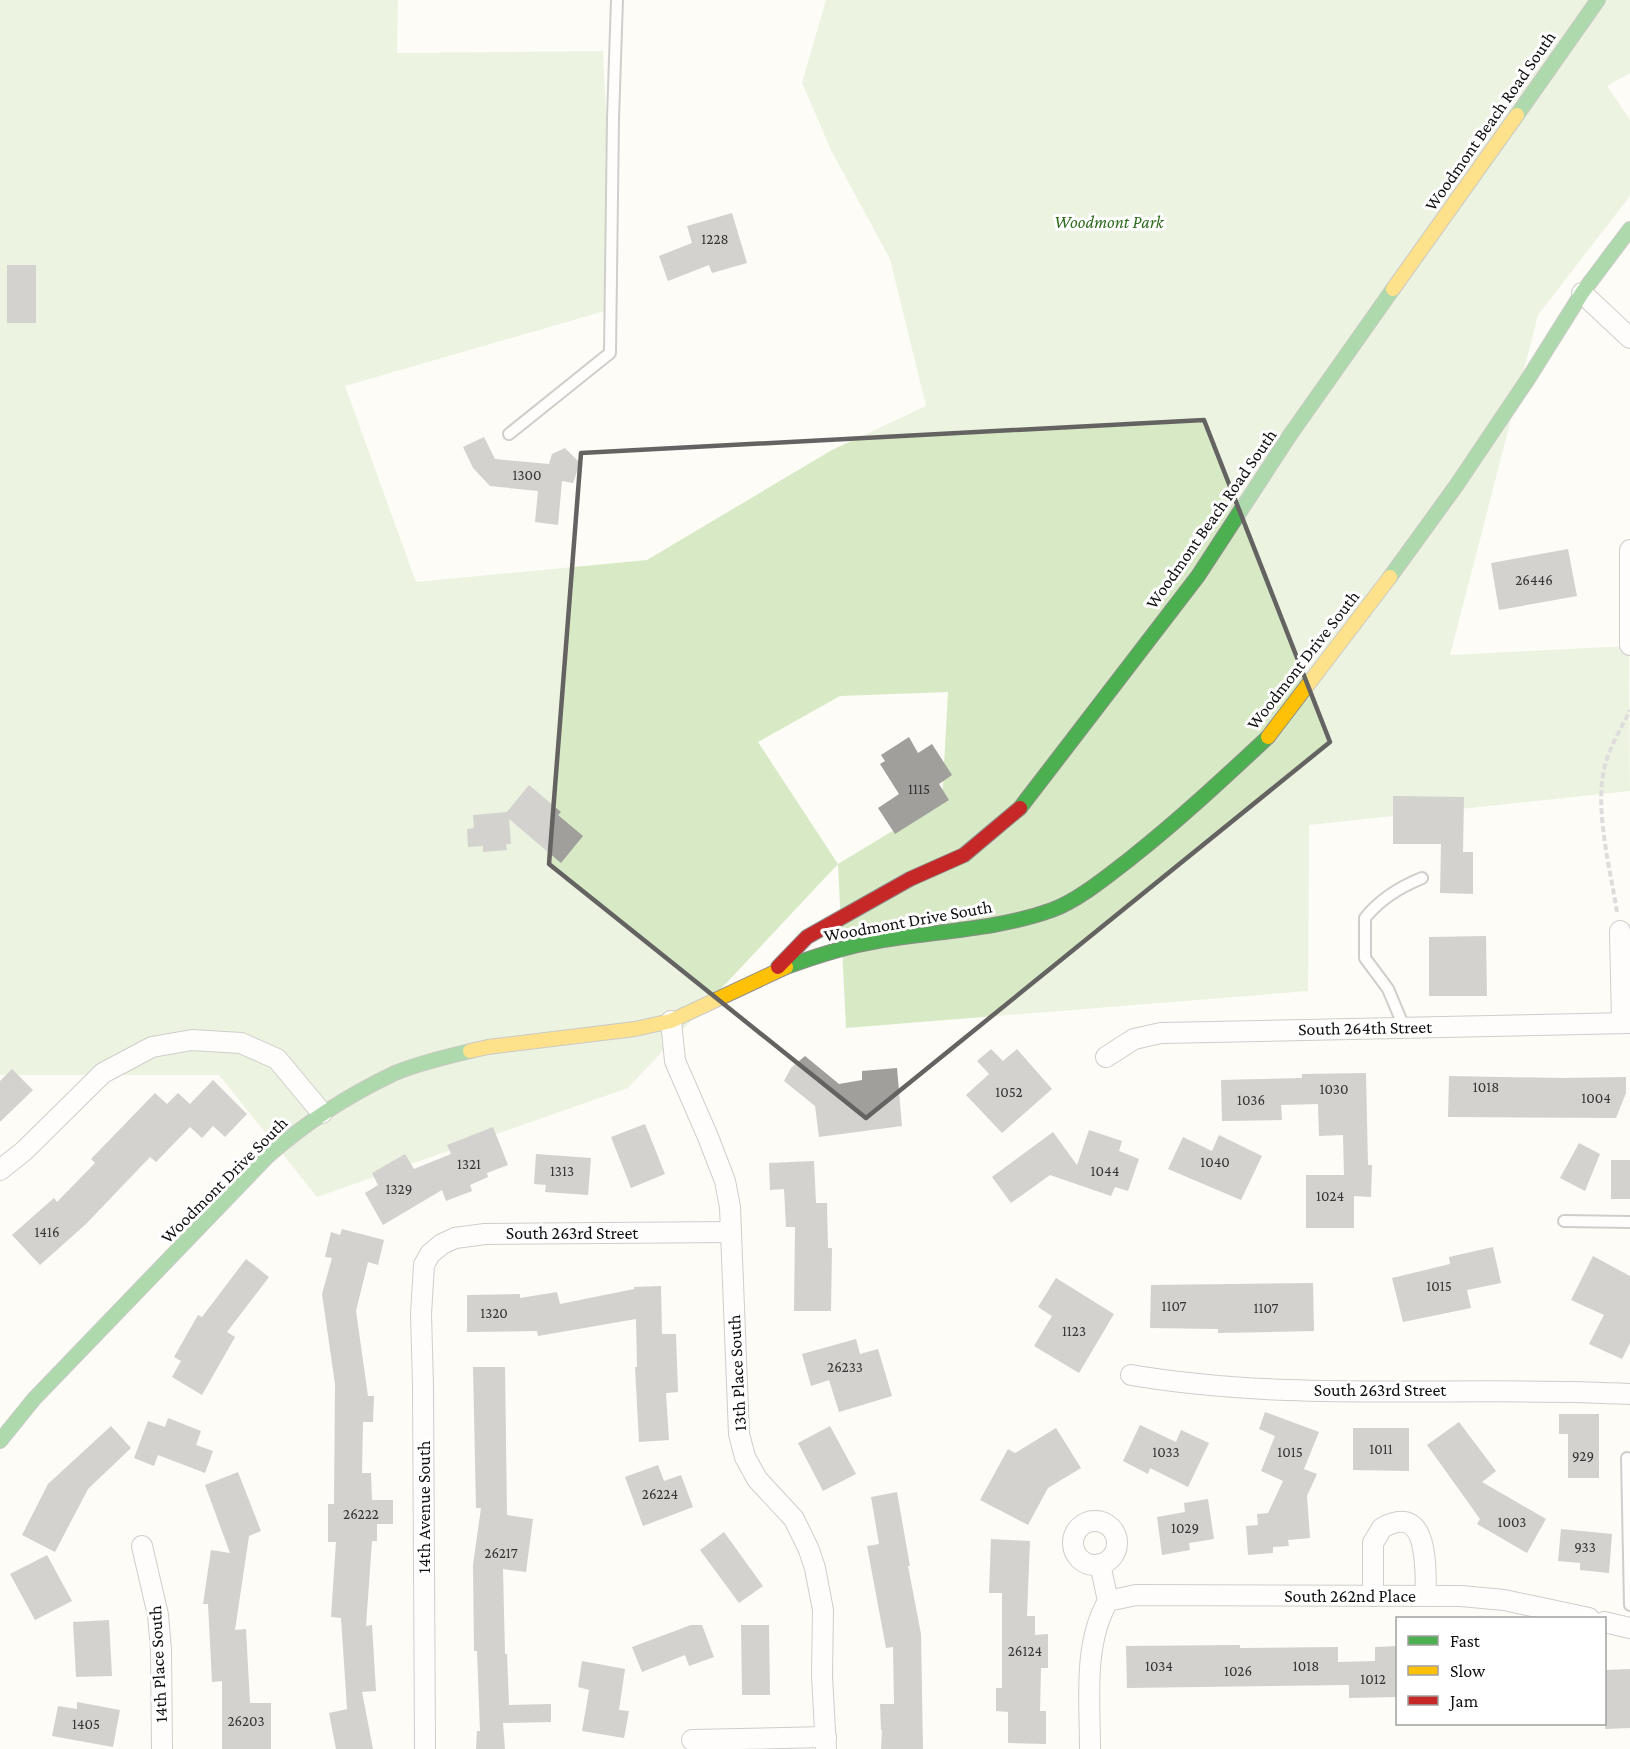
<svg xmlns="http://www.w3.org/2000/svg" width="1630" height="1749" viewBox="0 0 1630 1749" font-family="'Crimson Pro',serif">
  <rect width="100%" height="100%" fill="#fdfcf7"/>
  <!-- forest -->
  <path fill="#d8eac5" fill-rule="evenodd" d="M0,0H398L397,53L603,51L615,308L345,386L416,582L647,560L832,450L926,406L890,259L832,152L802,83L826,0H1630V73L1607,86L1630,120V196L1538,315L1450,655L1629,646L1630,791L1309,825L1308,991L846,1028L838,864L628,1088L317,1197L219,1075H0ZM948,692L942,801L838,864L758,742L840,696Z"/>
  <!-- building -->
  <g fill="#a19f9c">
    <polygon points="732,213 747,263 712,273 709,265 668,281 659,256 692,243 687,226"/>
    <rect x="7" y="265" width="29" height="58"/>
    <polygon points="484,437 495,459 549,464 552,454 565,448 580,463 573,483 562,481 558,525 535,522 538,491 490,486 473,468 463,447"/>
    <polygon points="1568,549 1577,596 1499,610 1491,563"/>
    <polygon points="909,737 918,753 932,744 952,775 939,784 949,800 895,834 878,808 899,794 880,764 885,761 881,755"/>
    <polygon points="529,785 561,812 558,815 583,836 561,863 509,819 511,844 506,844 507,850 483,852 483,846 468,847 467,829 474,828 473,815 507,812"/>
    <polygon points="1393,796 1464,797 1463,852 1473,852 1473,894 1440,893 1441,844 1393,844"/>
    <polygon points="1486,936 1487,996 1429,996 1429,937"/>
    <polygon points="991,1049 1003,1061 1017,1049 1052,1089 1002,1133 966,1095 989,1074 977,1061"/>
    <polygon points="805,1056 839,1084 862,1080 862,1071 897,1068 902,1126 819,1137 815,1106 784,1081 791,1068"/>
    <polygon points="12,1069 33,1090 0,1122 0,1081"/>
    <polygon points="1366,1073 1368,1165 1372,1165 1371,1197 1354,1196 1354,1228 1306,1228 1306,1175 1344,1175 1343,1135 1319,1136 1318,1104 1281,1105 1282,1120 1222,1121 1221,1080 1302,1078 1302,1074"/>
    <polygon points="1449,1076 1561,1078 1626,1077 1626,1093 1616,1118 1448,1117"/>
    <polygon points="213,1080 247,1114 225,1137 213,1126 202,1138 190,1127 156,1162 150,1157 86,1224 40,1265 12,1235 54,1198 57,1202 95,1163 91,1159 155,1093 167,1104 178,1093 190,1104"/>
    <polygon points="645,1124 665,1174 631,1188 611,1137"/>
    <polygon points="493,1127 508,1165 487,1173 488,1177 470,1185 472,1191 446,1201 442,1190 383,1225 365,1193 378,1185 372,1173 405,1154 414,1169 451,1154 447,1145"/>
    <polygon points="1089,1130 1122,1141 1119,1151 1139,1159 1128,1191 1115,1187 1111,1196 1050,1175 1011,1203 992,1177 1053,1132 1077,1165"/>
    <polygon points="1219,1135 1262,1156 1241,1200 1168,1169 1183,1137 1212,1151"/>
    <polygon points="1579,1143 1600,1154 1585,1191 1560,1178"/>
    <polygon points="536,1154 591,1158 588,1195 545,1192 546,1185 534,1184"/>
    <rect x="1611" y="1160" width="19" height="39"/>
    <polygon points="814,1161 816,1203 827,1203 828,1248 832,1248 831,1311 794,1311 795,1227 786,1227 784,1189 770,1190 769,1163"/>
    <polygon points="342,1229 384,1240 378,1265 368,1262 356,1311 368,1396 374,1396 373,1422 363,1422 362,1473 371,1473 372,1500 393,1500 393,1524 377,1524 377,1541 372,1541 366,1626 372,1625 376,1691 362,1692 373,1749 336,1749 329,1713 347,1709 341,1618 331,1617 336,1542 328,1542 328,1504 334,1504 335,1384 322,1294 332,1258 325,1257 331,1232 340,1235"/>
    <polygon points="1493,1247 1501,1283 1467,1290 1471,1308 1403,1322 1392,1278 1450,1264 1449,1257"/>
    <polygon points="1593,1256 1630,1276 1630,1343 1622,1359 1589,1344 1604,1315 1571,1300"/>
    <polygon points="246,1259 269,1277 227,1332 235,1337 202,1395 172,1377 181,1361 174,1357 198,1315 202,1317"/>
    <polygon points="1056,1278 1114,1314 1079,1373 1034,1346 1052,1316 1038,1307"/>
    <polygon points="1313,1283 1314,1331 1218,1333 1218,1329 1150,1328 1151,1285"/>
    <polygon points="661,1286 662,1334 676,1334 678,1392 666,1393 669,1440 639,1442 635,1367 637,1367 636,1319 538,1336 537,1331 467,1332 467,1295 520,1294 520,1298 557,1292 560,1304 634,1289 634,1287"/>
    <polygon points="856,1339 860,1354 878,1349 892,1396 839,1412 829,1380 811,1386 802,1354"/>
    <polygon points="473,1367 505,1367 507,1515 533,1519 526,1572 503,1569 505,1654 507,1654 509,1705 551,1704 551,1722 503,1723 505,1749 476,1749 477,1731 480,1731 477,1651 474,1651 473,1565 481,1508 476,1508"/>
    <polygon points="1265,1412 1319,1432 1304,1469 1317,1474 1307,1496 1310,1538 1288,1540 1289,1546 1273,1547 1273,1553 1248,1555 1246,1526 1258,1525 1257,1514 1268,1513 1283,1481 1261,1471 1275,1436 1259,1429"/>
    <polygon points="1559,1414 1599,1414 1599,1478 1568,1478 1568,1434 1559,1434"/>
    <polygon points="168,1418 201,1431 196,1445 213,1451 205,1473 158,1455 154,1466 134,1458 148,1421 165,1427"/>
    <polygon points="1459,1422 1496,1471 1482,1482 1546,1519 1527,1553 1477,1524 1480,1519 1427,1445"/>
    <polygon points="1140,1425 1176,1442 1181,1430 1209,1443 1188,1487 1150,1468 1148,1474 1123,1461"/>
    <polygon points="111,1426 131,1448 88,1489 55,1552 22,1535 48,1484"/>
    <polygon points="830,1426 856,1474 823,1491 798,1443"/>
    <polygon points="1056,1428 1081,1468 1048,1488 1028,1525 980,1500 1008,1449 1015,1453"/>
    <polygon points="1353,1428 1409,1428 1409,1471 1353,1470"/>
    <polygon points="658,1465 664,1481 681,1475 693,1507 643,1526 625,1477"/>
    <polygon points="238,1472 261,1531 249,1536 235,1630 246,1629 250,1703 271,1703 271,1749 222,1749 222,1681 212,1682 208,1604 203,1604 211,1550 230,1553 205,1485"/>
    <polygon points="897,1492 910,1566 908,1566 921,1634 923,1749 881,1749 882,1730 881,1730 880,1704 894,1704 893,1647 886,1648 867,1546 879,1544 871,1497"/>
    <polygon points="1208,1499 1214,1539 1189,1543 1190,1550 1162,1555 1157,1517 1185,1512 1184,1503"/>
    <polygon points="1561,1529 1612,1534 1609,1573 1580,1570 1580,1563 1558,1561"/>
    <polygon points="724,1532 763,1586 739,1603 700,1550"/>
    <polygon points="991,1539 1030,1541 1027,1616 1035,1616 1035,1635 1048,1634 1048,1668 1041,1668 1040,1711 1046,1711 1046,1744 1008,1743 1008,1712 996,1711 996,1688 1002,1688 1002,1593 989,1593"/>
    <polygon points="47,1555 72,1601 35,1620 10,1574"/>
    <polygon points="109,1620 112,1676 76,1677 73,1622"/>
    <polygon points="691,1625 702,1625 714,1657 689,1666 685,1655 642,1672 632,1647"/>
    <polygon points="741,1625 769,1625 770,1695 742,1695"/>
    <polygon points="1240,1645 1240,1648 1338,1647 1338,1662 1375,1661 1375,1647 1398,1646 1398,1697 1349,1698 1349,1685 1127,1688 1126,1646"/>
    <polygon points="582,1661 625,1669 619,1710 629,1711 624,1738 582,1731 589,1690 578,1687"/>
    <polygon points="1630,1669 1630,1728 1605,1729 1605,1670"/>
    <polygon points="77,1702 120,1710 113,1747 52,1736 58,1706 77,1709"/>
  </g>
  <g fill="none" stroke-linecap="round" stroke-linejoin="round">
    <defs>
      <g id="lane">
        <polyline points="509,434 610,353 613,118 617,0"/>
        <path d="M1404,1027L1388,989L1365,958V918C1380,899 1400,887 1422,878"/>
        <polyline points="1564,1221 1630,1222"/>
        <polyline points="1627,1458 1630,1605"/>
      </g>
      <g id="street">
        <polyline points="1582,293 1630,338"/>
        <polyline points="1630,550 1630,645"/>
        <polyline points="1620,931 1622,1023"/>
        <polyline points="671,1021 675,1061 708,1137 725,1181 730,1207 739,1434 745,1457 757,1479 794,1519 809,1550 815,1568 823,1610 822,1676 826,1749"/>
        <polyline points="1106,1057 1134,1039 1161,1033 1630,1023"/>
        <polyline points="0,1170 24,1151 103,1073 152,1047 192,1040 241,1043 277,1059 322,1113"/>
        <path d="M1131,1375C1296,1403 1464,1385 1630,1394"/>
        <circle cx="1095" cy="1543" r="22"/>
        <polyline points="142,1546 158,1615 161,1650 162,1749"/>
        <path d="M1373,1596V1543L1382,1528C1430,1501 1425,1569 1426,1596"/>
        <polyline points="1108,1601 1136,1595 1461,1596 1504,1600 1589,1618"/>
        <polyline points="1604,1622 1630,1628"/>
        <polyline points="692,1740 826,1737"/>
        <polyline points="425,1749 423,1385 421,1314 424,1265 430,1254 442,1244 455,1238 485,1234 731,1232"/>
        <path d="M1090,1749C1090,1701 1083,1644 1108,1601L1100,1564"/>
      </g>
      <g id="fast">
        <polyline points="1517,115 1598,0"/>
        <polyline points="1390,577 1456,486 1528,379 1582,293 1630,229"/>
        <polyline points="1020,808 1198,576 1290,435 1393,289"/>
        <path d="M786,967C816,956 846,946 878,941C935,931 996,930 1052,910C1079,900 1109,875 1131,858C1179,820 1223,779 1268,737"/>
        <path d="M0,1441L34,1399L268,1156C306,1122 349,1095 395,1073C419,1063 445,1057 470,1051"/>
      </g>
      <g id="slow">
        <polyline points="1393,289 1517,115"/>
        <polyline points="1268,737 1390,577"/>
        <polyline points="470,1051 488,1047 635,1029 671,1021 786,967"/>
      </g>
      <polyline id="jam" points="778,967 807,937 910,879 964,855 1020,808"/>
    </defs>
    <!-- lane casing -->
    <use href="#lane" stroke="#979795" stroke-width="14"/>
    <!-- street casing -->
    <use href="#street" stroke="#979795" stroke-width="22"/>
    <!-- fast casing -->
    <use href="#fast" stroke="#8e8d8b" stroke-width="16"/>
    <!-- slow casing -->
    <use href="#slow" stroke="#8e8d8b" stroke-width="16"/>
    <!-- jam casing -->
    <use href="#jam" stroke="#8e8d8b" stroke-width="16"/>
    <!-- path -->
    <path stroke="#b9b9b8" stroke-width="4" stroke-dasharray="6 3" stroke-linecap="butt" d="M1617,912C1610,867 1594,809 1605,765C1610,746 1622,727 1630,710"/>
    <!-- lane -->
    <use href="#lane" stroke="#fffffe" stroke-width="10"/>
    <!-- street -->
    <use href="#street" stroke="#fffffe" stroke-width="20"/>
    <!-- fast -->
    <use href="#fast" stroke="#4caf50" stroke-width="14"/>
    <!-- slow -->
    <use href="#slow" stroke="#ffc107" stroke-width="14"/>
    <!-- jam -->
    <use href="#jam" stroke="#c62828" stroke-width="14"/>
  </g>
  <!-- marked area -->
  <path d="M0 0H1630V1749H0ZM1204,420L1330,742L866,1118L549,864L581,453Z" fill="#fdfcf7" fill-opacity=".55" fill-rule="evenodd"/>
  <path fill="none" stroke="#646362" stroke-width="4.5" stroke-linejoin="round" d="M1204,420L1330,742L866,1118L549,864L581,453Z"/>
  <g text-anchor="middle" stroke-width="6" stroke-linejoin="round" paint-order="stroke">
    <!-- number labels -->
    <g font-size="15" fill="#353434">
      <text x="715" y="244">1228</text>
      <text x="527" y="480">1300</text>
      <text x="1534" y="585">26446</text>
      <text x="919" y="794">1115</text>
      <text x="1486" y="1092">1018</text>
      <text x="1334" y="1094">1030</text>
      <text x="1009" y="1097">1052</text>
      <text x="1596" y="1103">1004</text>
      <text x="1251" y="1105">1036</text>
      <text x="1215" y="1167">1040</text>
      <text x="469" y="1169">1321</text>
      <text x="562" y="1176">1313</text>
      <text x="1105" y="1176">1044</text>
      <text x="399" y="1194">1329</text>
      <text x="1330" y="1201">1024</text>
      <text x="47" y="1237">1416</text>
      <text x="1439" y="1291">1015</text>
      <text x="1174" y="1311">1107</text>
      <text x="1266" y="1313">1107</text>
      <text x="494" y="1318">1320</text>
      <text x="1074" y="1336">1123</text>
      <text x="845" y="1372">26233</text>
      <text x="1381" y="1454">1011</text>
      <text x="1166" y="1457">1033</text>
      <text x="1290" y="1457">1015</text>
      <text x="1583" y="1461">929</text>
      <text x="660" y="1499">26224</text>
      <text x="361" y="1519">26222</text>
      <text x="1512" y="1527">1003</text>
      <text x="1185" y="1533">1029</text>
      <text x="1585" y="1552">933</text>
      <text x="501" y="1558">26217</text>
      <text x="1025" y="1656">26124</text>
      <text x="1159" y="1671">1034</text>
      <text x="1306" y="1671">1018</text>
      <text x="1238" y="1676">1026</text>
      <text x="1373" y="1684">1012</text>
      <text x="246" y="1726">26203</text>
      <text x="86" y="1729">1405</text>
    </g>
    <!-- street labels -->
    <g font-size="18" fill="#111" stroke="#fff">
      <text transform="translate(1490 121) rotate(-55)" y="6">Woodmont Beach Road South</text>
      <text transform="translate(1211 519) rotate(-55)" y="6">Woodmont Beach Road South</text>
      <text transform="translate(1303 660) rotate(-52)" y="6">Woodmont Drive South</text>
      <text transform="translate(908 921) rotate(-10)" y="6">Woodmont Drive South</text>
      <text transform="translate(1365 1028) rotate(-1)" y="6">South 264th Street</text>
      <text transform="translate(224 1180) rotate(-45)" y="6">Woodmont Drive South</text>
      <text x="572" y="1239">South 263rd Street</text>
      <text transform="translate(737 1373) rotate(-93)" y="6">13th Place South</text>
      <text x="1380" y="1396">South 263rd Street</text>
      <text transform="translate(424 1507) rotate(-90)" y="6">14th Avenue South</text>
      <text x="1350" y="1602">South 262nd Place</text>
      <text transform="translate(158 1664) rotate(-93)" y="6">14th Place South</text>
    </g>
    <!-- park labels -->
    <g font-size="18" font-style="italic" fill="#2f6b1f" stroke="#fff">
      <text x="1109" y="228">Woodmont Park</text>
    </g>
  </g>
  <!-- legend -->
  <rect x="1396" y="1617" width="210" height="108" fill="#ffffff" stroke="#a0a0a0" stroke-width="1.5"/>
  <rect x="1408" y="1636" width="30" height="9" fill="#4caf50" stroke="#a0a0a0" stroke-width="1.5"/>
  <text x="1450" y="1647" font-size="18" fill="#111111">Fast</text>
  <rect x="1408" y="1666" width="30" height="9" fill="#ffc107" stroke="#a0a0a0" stroke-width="1.5"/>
  <text x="1450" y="1677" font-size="18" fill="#111111">Slow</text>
  <rect x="1408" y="1696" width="30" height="9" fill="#c62828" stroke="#a0a0a0" stroke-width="1.5"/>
  <text x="1450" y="1707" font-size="18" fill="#111111">Jam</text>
</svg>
